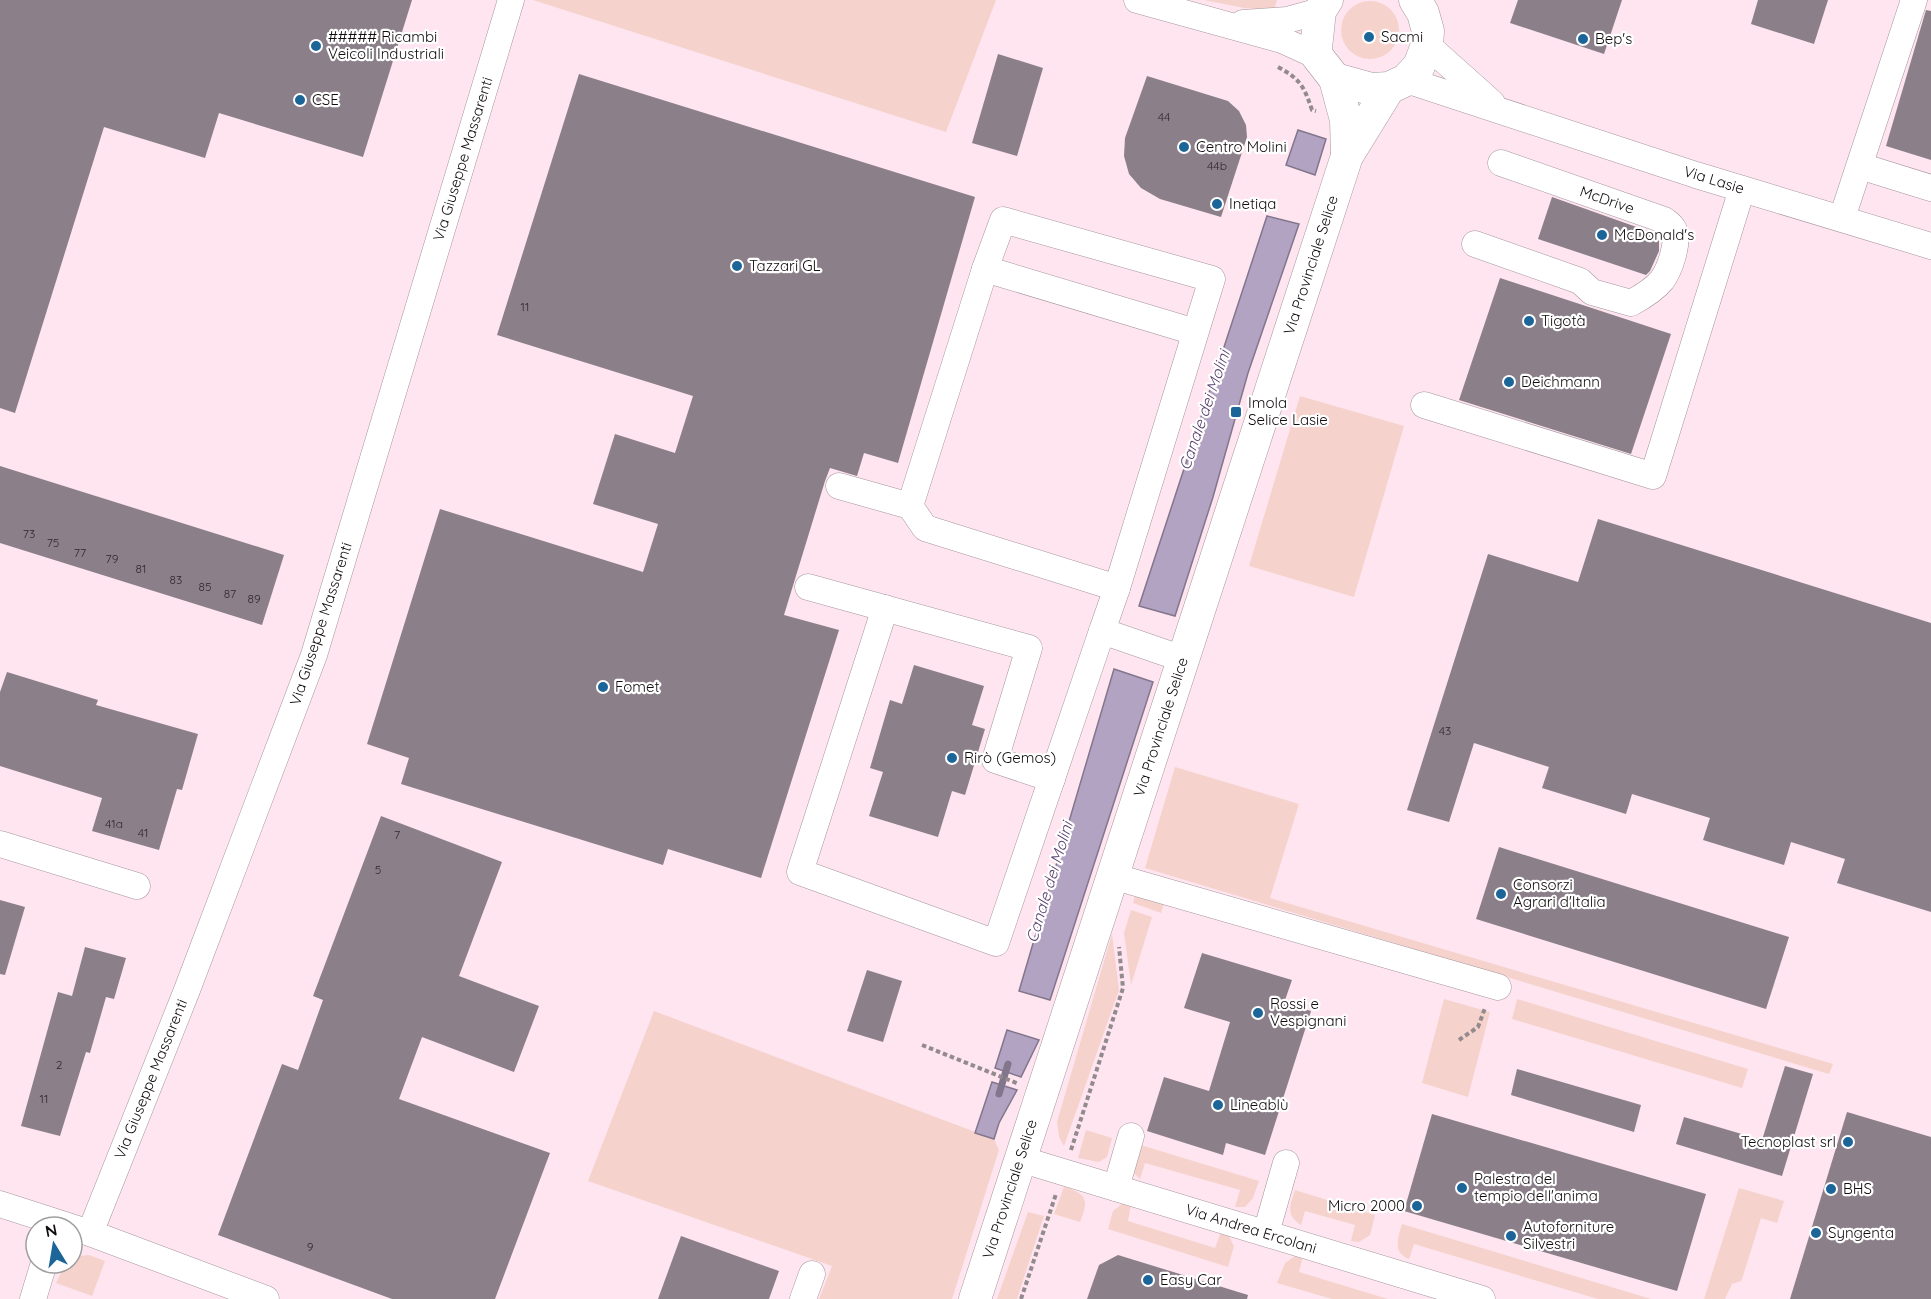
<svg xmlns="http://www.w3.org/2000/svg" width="1931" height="1299" viewBox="0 0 1931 1299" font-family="Quicksand,sans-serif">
  <rect width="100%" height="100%" fill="#fff4f9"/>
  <!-- built -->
  <path fill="#fee5f0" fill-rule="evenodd" d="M0,0H1931V1299H0ZM36,1227H72V1263H36Z"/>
  <!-- green -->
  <g fill="#f6d2cc">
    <polygon points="533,0 996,0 946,132"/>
    <polygon points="1204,0 1277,0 1274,10 1244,8"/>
    <circle cx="1370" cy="30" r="29"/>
    <polygon points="1300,396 1404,426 1354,597 1249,566"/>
    <polygon points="1175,767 1299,804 1270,898 1833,1064 1829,1074 1145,868"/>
    <polygon points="1136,892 1165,901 1161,913 1133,903"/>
    <polygon points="1131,910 1152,917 1131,985 1124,933"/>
    <polygon points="1112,934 1119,990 1064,1146 1059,1137 1057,1122"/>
    <polygon points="1444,999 1490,1012 1468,1097 1422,1083"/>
    <polygon points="1517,999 1748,1069 1742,1088 1512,1019"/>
    <polygon points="654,1011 994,1139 999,1150 952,1299 819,1299 832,1266 588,1181"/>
    <polygon points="1086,1130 1112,1138 1107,1157 1099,1162 1078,1158"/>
    <polygon points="1134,1143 1259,1181 1253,1198 1245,1207 1235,1207 1240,1190 1145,1163 1140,1179 1131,1170"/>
    <path d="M1064,1187C1087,1194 1089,1200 1080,1222L1054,1214Z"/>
    <polygon points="1739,1188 1784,1201 1777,1223 1761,1218 1743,1276 1741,1281 1732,1284 1725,1299 1704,1299"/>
    <path d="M1295,1190L1375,1215L1370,1235L1359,1242L1351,1241L1355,1225L1305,1211L1301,1225C1285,1214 1290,1206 1295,1190Z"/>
    <polygon points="1122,1204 1131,1204 1128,1221 1215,1248 1221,1232 1229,1236 1234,1246 1228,1267 1108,1229 1113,1211"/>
    <polygon points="1028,1212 1044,1216 1017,1299 997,1299"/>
    <path d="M1402,1224L1651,1299H1598L1414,1244L1409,1259C1392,1252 1398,1238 1402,1224Z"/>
    <polygon points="89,1255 105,1261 92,1296 56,1283 66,1263 72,1263 72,1259 79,1256"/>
    <polygon points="1295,1256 1303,1256 1299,1272 1388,1299 1332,1299 1277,1283 1285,1263"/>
  </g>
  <!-- water -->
  <g fill="#b2a3c2" stroke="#82768c" stroke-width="1.5">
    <polygon points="1298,130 1326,139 1315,175 1286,165"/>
    <polygon points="1267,216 1299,224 1248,373 1213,497 1175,616 1139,606"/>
    <polygon points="1114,669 1153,682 1050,1000 1019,991"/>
    <polygon points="1007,1030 1039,1040 1021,1077 995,1068"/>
    <polygon points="992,1082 1017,1090 999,1123 994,1139 975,1133"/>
  </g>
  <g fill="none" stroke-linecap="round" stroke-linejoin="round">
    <!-- stream -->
    <polyline stroke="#82768c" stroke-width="7" points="999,1094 1008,1064"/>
  </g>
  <!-- building -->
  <g fill="#8b7f8a">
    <polygon points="0,0 412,0 363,157 219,113 205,158 104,127 15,413 0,408"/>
    <polygon points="1518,0 1622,0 1604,54 1510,23"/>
    <polygon points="1758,0 1828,0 1814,44 1751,24"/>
    <polygon points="1926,10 1931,11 1931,160 1886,146"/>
    <polygon points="998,54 1043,68 1017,156 972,143"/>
    <polygon points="579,74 975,197 898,463 864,453 857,476 830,468 825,481 784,615 839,630 761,878 668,849 663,865 401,784 409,758 367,744 440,509 643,572 658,524 593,504 615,434 675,453 693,396 497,335"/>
    <polygon points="1147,76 1228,101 1239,111 1246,125 1247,137 1221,217 1160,199 1141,188 1129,174 1124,156 1125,138"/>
    <polygon points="1552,197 1659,235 1659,251 1650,271 1646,275 1538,239"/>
    <polygon points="1500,278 1671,334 1631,454 1459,400"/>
    <polygon points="0,466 284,555 262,625 0,543"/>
    <polygon points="1598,519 1931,623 1931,912 1837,883 1845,859 1791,842 1784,865 1703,840 1710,818 1632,794 1626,814 1542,788 1549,767 1474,743 1449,822 1407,810 1488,554 1578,582"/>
    <polygon points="914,665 984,686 972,725 985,729 965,795 952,791 938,837 869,816 883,772 870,768 890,700 902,704"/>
    <polygon points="7,672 98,700 96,705 198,734 182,790 177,789 159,850 92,831 102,798 0,766 0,692"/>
    <polygon points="381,816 502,862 459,976 539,1006 514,1072 422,1037 399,1099 550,1153 495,1299 392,1299 218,1235 282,1064 298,1070 323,1000 313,996"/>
    <polygon points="1499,847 1789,937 1766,1009 1476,919"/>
    <polygon points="0,900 25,907 5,975 0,974"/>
    <polygon points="85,947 126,958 114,999 106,997 90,1053 86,1052 60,1136 21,1126 58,992 72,996"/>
    <polygon points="1202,953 1292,980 1284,1003 1311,1011 1265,1155 1226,1143 1223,1155 1147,1131 1164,1077 1209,1091 1230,1022 1184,1008"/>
    <polygon points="867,970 902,981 883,1042 847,1031"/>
    <polygon points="1785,1066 1813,1074 1782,1176 1676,1144 1684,1117 1762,1140"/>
    <polygon points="1517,1069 1641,1105 1634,1132 1511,1095"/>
    <polygon points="1847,1112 1931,1137 1931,1299 1790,1299"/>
    <polygon points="1432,1114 1706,1194 1677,1291 1404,1211"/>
    <polygon points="681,1236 779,1271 769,1299 658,1299"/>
    <polygon points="1118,1255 1248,1295 1247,1299 1087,1299 1099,1265"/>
  </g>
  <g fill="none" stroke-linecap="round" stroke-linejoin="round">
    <defs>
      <g id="minor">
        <polyline points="1137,0 1282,40 1317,56"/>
        <polyline points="1243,23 1287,20 1320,11"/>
        <polyline points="1427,45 1492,103"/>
        <polyline points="1406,80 1696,175 1931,246"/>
        <polyline points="1860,166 1931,188"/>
        <polyline points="1842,218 1914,0"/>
        <path d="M1475,244L1580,281L1592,292L1631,303C1642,297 1654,290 1662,280C1670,269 1679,243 1674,230C1672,225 1668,223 1664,220L1501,163"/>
        <polyline points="985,269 1195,332"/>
        <polyline points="1424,405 1653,476 1742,189"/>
        <polyline points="839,486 910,506 985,269 1003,220 1212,279 1117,588 925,528 910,506"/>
        <polyline points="808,587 1029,648 995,760 1052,779"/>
        <polyline points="1117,588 1102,631 1183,659"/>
        <polyline points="885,608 800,872 996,943 1102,631"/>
        <polyline points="0,844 137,886"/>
        <polyline points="1112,876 1498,987"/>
        <polyline points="1020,1159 1482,1299"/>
        <polyline points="1116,1188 1131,1136"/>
        <polyline points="0,1204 90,1233 266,1299"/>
        <polyline points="90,1233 187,990 314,655 511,0"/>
        <polyline points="1266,1233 1286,1163"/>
        <polyline points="33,1299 44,1263"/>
        <polyline points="803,1299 812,1274"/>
      </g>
      <g id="major">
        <polyline points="1327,0 1320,11 1316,48 1317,56 1335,79 1371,89 1389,88 1406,80 1419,66 1427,45 1428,31 1423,13 1415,0"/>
        <polyline points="1335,79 1346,120 1347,156"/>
        <polyline points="975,1299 1347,156 1389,88"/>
      </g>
    </defs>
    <!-- minor casing -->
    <use href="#minor" stroke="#a6969d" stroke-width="27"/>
    <!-- major casing -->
    <use href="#major" stroke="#a6969d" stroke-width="33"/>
    <!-- path -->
    <g stroke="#938a8e" stroke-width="4" stroke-dasharray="4.5 3" stroke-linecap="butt">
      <path d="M1278,67C1300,79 1304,86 1312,110L1316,111"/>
      <polyline points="1459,1040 1478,1027 1485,1008"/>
      <polyline points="922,1045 1019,1084"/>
      <polyline points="1071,1150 1123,988 1119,947"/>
      <polyline points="1021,1299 1056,1194"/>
    </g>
    <!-- minor -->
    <use href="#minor" stroke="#fff" stroke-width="26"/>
    <!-- major -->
    <use href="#major" stroke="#fff" stroke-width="32"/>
  </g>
  <!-- markers -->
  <g fill="#1c6598" stroke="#fff" stroke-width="2">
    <circle cx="1369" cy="37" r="6"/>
    <circle cx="1583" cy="39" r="6"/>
    <circle cx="316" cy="46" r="6"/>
    <circle cx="300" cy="100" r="6"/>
    <circle cx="1184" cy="147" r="6"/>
    <circle cx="1217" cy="204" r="6"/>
    <circle cx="1602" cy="235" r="6"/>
    <circle cx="737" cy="266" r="6"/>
    <circle cx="1529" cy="321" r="6"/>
    <circle cx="1509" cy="382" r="6"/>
    <rect x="1230" y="406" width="12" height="12" rx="3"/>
    <circle cx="603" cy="687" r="6"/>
    <circle cx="952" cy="758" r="6"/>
    <circle cx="1501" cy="894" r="6"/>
    <circle cx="1258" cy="1013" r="6"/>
    <circle cx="1218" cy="1105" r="6"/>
    <circle cx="1848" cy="1142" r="6"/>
    <circle cx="1462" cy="1188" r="6"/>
    <circle cx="1831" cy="1189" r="6"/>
    <circle cx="1417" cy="1206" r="6"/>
    <circle cx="1816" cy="1233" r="6"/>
    <circle cx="1511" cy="1236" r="6"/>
    <circle cx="1148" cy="1280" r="6"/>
  </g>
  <g text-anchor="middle" stroke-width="4.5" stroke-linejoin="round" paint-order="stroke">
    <!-- number labels -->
    <g font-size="12" fill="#30292d">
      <text x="1164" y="121">44</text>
      <text x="1217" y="170">44b</text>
      <text x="525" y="311">11</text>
      <text x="29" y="538">73</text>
      <text x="53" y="547">75</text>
      <text x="80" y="557">77</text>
      <text x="112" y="563">79</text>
      <text x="141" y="573">81</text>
      <text x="176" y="584">83</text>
      <text x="205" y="591">85</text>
      <text x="230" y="598">87</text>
      <text x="254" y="603">89</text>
      <text x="1445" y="735">43</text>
      <text x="114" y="828">41a</text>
      <text x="143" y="837">41</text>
      <text x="397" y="839">7</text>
      <text x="378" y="874">5</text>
      <text x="59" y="1069">2</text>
      <text x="44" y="1103">11</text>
      <text x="310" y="1251">9</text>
    </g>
    <!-- poi labels -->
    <g font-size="15" fill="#110c0e" stroke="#fff" text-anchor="start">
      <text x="328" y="42">##### Ricambi<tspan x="328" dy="17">Veicoli Industriali</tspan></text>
      <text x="1381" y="42">Sacmi</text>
      <text x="1595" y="44">Bep's</text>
      <text x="312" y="105">CSE</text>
      <text x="1196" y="152">Centro Molini</text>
      <text x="1229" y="209">Inetiqa</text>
      <text x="1614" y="240">McDonald's</text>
      <text x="749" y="271">Tazzari GL</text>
      <text x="1541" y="326">Tigotà</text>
      <text x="1521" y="387">Deichmann</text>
      <text x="1248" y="408">Imola<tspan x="1248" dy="17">Selice Lasie</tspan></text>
      <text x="615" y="692">Fomet</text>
      <text x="964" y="763">Rirò (Gemos)</text>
      <text x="1513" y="890">Consorzi<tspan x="1513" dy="17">Agrari d'Italia</tspan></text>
      <text x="1270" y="1009">Rossi e<tspan x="1270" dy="17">Vespignani</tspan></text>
      <text x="1230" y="1110">Lineablù</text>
      <text x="1836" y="1147" text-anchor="end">Tecnoplast srl</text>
      <text x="1474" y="1184">Palestra del<tspan x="1474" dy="17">tempio dell'anima</tspan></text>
      <text x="1843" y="1194">BHS</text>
      <text x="1405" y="1211" text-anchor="end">Micro 2000</text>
      <text x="1523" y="1232">Autoforniture<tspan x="1523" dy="17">Silvestri</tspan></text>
      <text x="1828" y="1238">Syngenta</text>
      <text x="1160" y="1285">Easy Car</text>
    </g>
    <!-- street labels -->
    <g font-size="15" fill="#110c0e" stroke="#fff">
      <text transform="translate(463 159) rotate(-73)" y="5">Via Giuseppe Massarenti</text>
      <text transform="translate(1714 180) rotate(17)" y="5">Via Lasie</text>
      <text transform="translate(1607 200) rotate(19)" y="5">McDrive</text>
      <text transform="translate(1311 265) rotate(-72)" y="5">Via Provinciale Selice</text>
      <text transform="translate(321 624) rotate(-72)" y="5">Via Giuseppe Massarenti</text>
      <text transform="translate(1161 727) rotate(-72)" y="5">Via Provinciale Selice</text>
      <text transform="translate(151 1079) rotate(-68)" y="5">Via Giuseppe Massarenti</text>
      <text transform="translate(1010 1189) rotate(-72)" y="5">Via Provinciale Selice</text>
      <text transform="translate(1251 1229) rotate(17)" y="5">Via Andrea Ercolani</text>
    </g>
    <!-- water labels -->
    <g font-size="16" font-style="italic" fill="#573f6c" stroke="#fff">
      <text transform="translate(1204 410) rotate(-71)" y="6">Canale dei Molini</text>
      <text transform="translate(1049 882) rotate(-73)" y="6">Canale dei Molini</text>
    </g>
  </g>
  <!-- north arrow -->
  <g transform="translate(54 1245) rotate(349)"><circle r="28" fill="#ffffff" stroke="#a09e9f" stroke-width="1.5"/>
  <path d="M0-4.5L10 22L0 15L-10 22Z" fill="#1c6598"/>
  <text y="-9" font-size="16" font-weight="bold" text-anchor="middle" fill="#110c0e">N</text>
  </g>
</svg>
